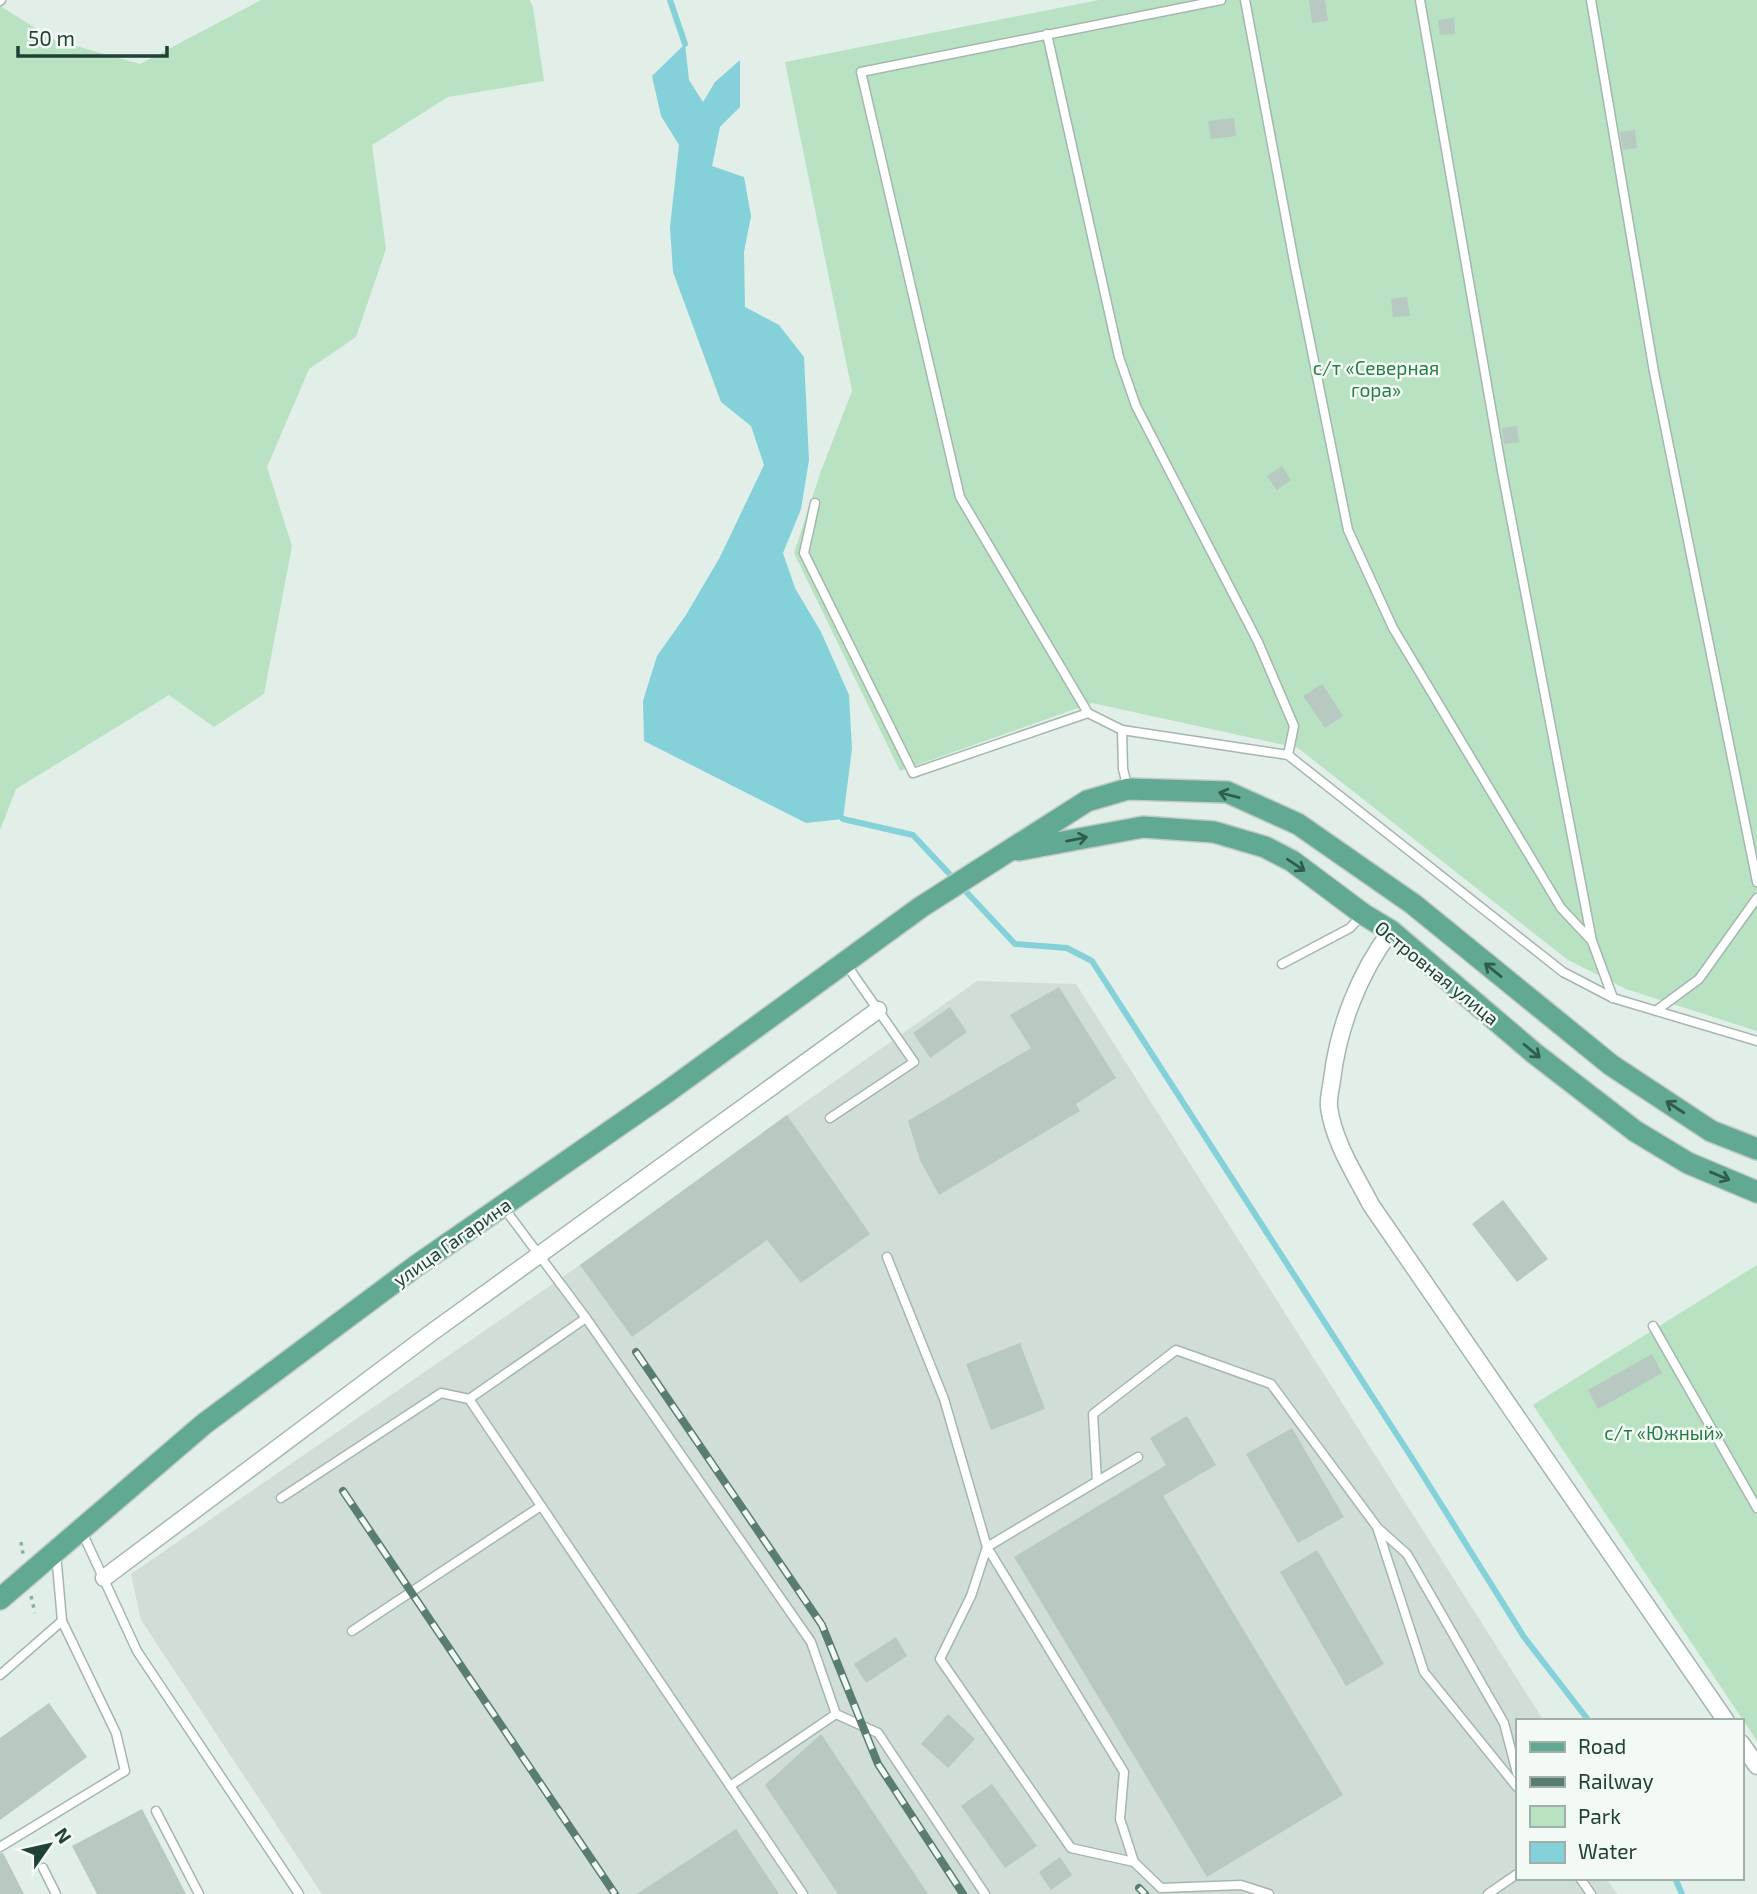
<svg xmlns="http://www.w3.org/2000/svg" width="1757" height="1894" viewBox="0 0 1757 1894" font-family="'Exo 2',sans-serif">
  <rect width="100%" height="100%" fill="#e2eee8"/>
  <!-- built -->
  <polygon fill="#d0ded7" points="977,981 1076,984 1544,1721 1517,1721 1517,1878 1606,1878 1617,1894 322,1894 141,1620 131,1574 580,1265 787,1115"/>
  <!-- green -->
  <g fill="#b8e2c1">
    <polygon points="261,0 530,0 533,8 544,81 448,97 372,145 386,249 356,337 309,369 267,467 292,546 264,694 214,727 169,695 16,789 0,830 0,6 55,40 140,64"/>
    <polygon points="1099,0 1757,0 1757,1031 1626,989 1568,960 1298,748 1092,703 900,771 794,553 821,471 852,391 785,62"/>
    <polygon points="1757,1265 1757,1741 1533,1405"/>
  </g>
  <!-- water -->
  <polygon fill="#84d1da" points="685,44 689,80 703,102 715,82 740,60 740,107 720,127 712,166 744,177 751,216 744,252 745,307 779,325 804,357 809,460 801,509 783,553 795,588 821,632 849,695 852,749 843,819 806,823 644,741 643,701 657,656 686,615 720,557 764,465 751,426 721,402 673,272 670,227 679,145 661,116 652,76"/>
  <g fill="none" stroke-linecap="round" stroke-linejoin="round">
    <!-- stream -->
    <g stroke="#84d1da" stroke-width="6">
      <polyline points="670,0 685,44"/>
      <polyline points="843,819 913,835 1015,944 1067,948 1092,961 1419,1469 1524,1637 1589,1721"/>
      <polyline points="1675,1878 1682,1894"/>
    </g>
  </g>
  <!-- building -->
  <g fill="#b7c9c1">
    <polygon points="1309,0 1325,0 1328,21 1312,23"/>
    <polygon points="1454,18 1455,34 1440,35 1438,20"/>
    <polygon points="1234,118 1236,136 1211,139 1208,121"/>
    <polygon points="1635,130 1637,148 1623,150 1620,132"/>
    <polygon points="1407,297 1410,316 1393,317 1391,299"/>
    <polygon points="1517,426 1519,442 1504,444 1502,428"/>
    <polygon points="1282,466 1291,480 1277,490 1267,476"/>
    <polygon points="1322,684 1343,716 1325,728 1303,696"/>
    <polygon points="1059,987 1116,1078 1076,1104 1080,1111 939,1195 920,1160 908,1121 1031,1048 1010,1015"/>
    <polygon points="950,1007 967,1032 930,1058 913,1033"/>
    <polygon points="787,1115 870,1234 801,1283 767,1240 632,1337 580,1265"/>
    <polygon points="1503,1200 1548,1259 1517,1282 1472,1224"/>
    <polygon points="1020,1343 1045,1409 991,1430 966,1364"/>
    <polygon points="1652,1354 1662,1373 1598,1409 1588,1390"/>
    <polygon points="1187,1416 1216,1465 1163,1496 1343,1795 1207,1877 1014,1557 1166,1465 1150,1438"/>
    <polygon points="1292,1428 1344,1517 1298,1543 1246,1454"/>
    <polygon points="1317,1550 1384,1664 1346,1686 1280,1572"/>
    <polygon points="896,1637 907,1656 866,1683 854,1664"/>
    <polygon points="49,1703 87,1757 0,1820 0,1738"/>
    <polygon points="948,1714 975,1739 948,1768 921,1744"/>
    <polygon points="821,1734 928,1894 838,1894 765,1785"/>
    <polygon points="992,1784 1037,1846 1005,1868 961,1806"/>
    <polygon points="142,1809 186,1894 97,1894 72,1846"/>
    <polygon points="736,1829 779,1894 637,1894"/>
    <polygon points="0,1853 3,1853 24,1894 0,1894"/>
    <polygon points="1060,1857 1072,1875 1051,1890 1039,1872"/>
  </g>
  <g fill="none" stroke-linecap="round" stroke-linejoin="round">
    <defs>
      <g id="service">
        <polyline points="1221,0 861,72 960,497 1088,713 1122,730 1288,755 1563,972 1613,998 1757,1041"/>
        <polyline points="1245,0 1295,267 1348,530 1393,628 1561,908 1592,941"/>
        <polyline points="1420,0 1502,471 1592,941 1613,998"/>
        <polyline points="1591,0 1654,372 1757,882"/>
        <polyline points="0,1 1,0"/>
        <polyline points="1047,34 1119,357 1136,406 1258,642 1294,726 1288,755"/>
        <polyline points="815,503 804,553 913,773 1088,713"/>
        <polyline points="1122,730 1123,769 1128,789"/>
        <polyline points="1282,964 1350,928 1361,916"/>
        <polyline points="1657,1010 1699,979 1757,898"/>
        <polyline points="830,1118 914,1062 846,964"/>
        <polyline points="504,1208 586,1318"/>
        <polyline points="887,1257 944,1399 987,1547 1124,1772 1120,1819 1134,1862 1161,1888 1241,1885 1269,1894"/>
        <polyline points="1653,1326 1757,1508"/>
        <polyline points="469,1399 586,1318 811,1642 836,1714 730,1786"/>
        <polyline points="1097,1481 1093,1414 1176,1350 1271,1384 1377,1527 1424,1672 1517,1787"/>
        <polyline points="281,1498 441,1393 469,1399 803,1894"/>
        <polyline points="1379,1529 1407,1554 1504,1723 1517,1773"/>
        <polyline points="82,1532 137,1651 299,1894"/>
        <polyline points="352,1631 541,1506"/>
        <polyline points="0,1675 62,1621 56,1553"/>
        <polyline points="836,1714 878,1733 985,1894"/>
        <polyline points="156,1811 199,1894"/>
        <polyline points="0,1847 125,1771 116,1733 62,1621"/>
        <polyline points="1134,1862 1071,1848 940,1659 971,1596 987,1547 1138,1457"/>
        <polyline points="43,1868 56,1894"/>
        <polyline points="1580,1878 1591,1894"/>
        <polyline points="1488,1894 1517,1874"/>
      </g>
      <g id="minor">
        <path d="M1391,931C1359,973 1338,1028 1332,1080C1331,1088 1328,1098 1329,1107C1334,1143 1355,1174 1371,1205L1726,1721"/>
        <polyline points="104,1578 431,1333 878,1010"/>
        <polyline points="1741,1743 1757,1766"/>
      </g>
      <g id="primary">
        <polyline points="1019,850 1143,827 1214,832 1265,847 1292,861 1363,914 1391,931 1534,1053 1635,1131 1688,1163 1757,1192"/>
        <polyline points="0,1599 204,1424 416,1266 667,1092 921,907 1087,801 1128,789 1227,792 1298,824 1413,904 1611,1065 1711,1131 1757,1149"/>
      </g>
    </defs>
    <!-- service casing -->
    <use href="#service" stroke="#a4b7af" stroke-width="11"/>
    <!-- minor casing -->
    <use href="#minor" stroke="#a4b7af" stroke-width="19"/>
    <!-- primary casing -->
    <use href="#primary" stroke="#c1cac7" stroke-width="24"/>
    <!-- path -->
    <g stroke="#7fb5a1" stroke-width="3.5" stroke-dasharray="3.5 5" stroke-linecap="butt">
      <polyline points="21,1542 23,1554"/>
      <polyline points="31,1596 35,1613"/>
    </g>
    <!-- service -->
    <use href="#service" stroke="#fff" stroke-width="8"/>
    <!-- minor -->
    <use href="#minor" stroke="#fff" stroke-width="16"/>
    <!-- primary -->
    <use href="#primary" stroke="#61a992" stroke-width="21"/>
    <defs>
      <g id="rail">
        <polyline points="636,1352 822,1625 878,1764 963,1894"/>
        <polyline points="343,1491 615,1894"/>
        <polyline points="1139,1888 1145,1894"/>
      </g>
    </defs>
    <!-- rail casing -->
    <use href="#rail" stroke="#5a7d72" stroke-width="8"/>
    <!-- rail -->
    <use href="#rail" stroke="#f3faf6" stroke-width="5" stroke-dasharray="16" stroke-linecap="butt"/>
  </g>
  <!-- one-way arrows -->
  <defs><path id="oneway-shaft" d="M-6 0H5M1.5-3L5.5 0L1.5 3" fill="none" stroke-width="1.6" stroke-linecap="round" stroke-linejoin="round" transform="scale(1.75)"/></defs>
  <g stroke="#305c4d">
    <use href="#oneway-shaft" transform="translate(1229 795) rotate(-165)"/>
    <use href="#oneway-shaft" transform="translate(1077 839) rotate(-11)"/>
    <use href="#oneway-shaft" transform="translate(1296 865) rotate(34)"/>
    <use href="#oneway-shaft" transform="translate(1493 970) rotate(-141)"/>
    <use href="#oneway-shaft" transform="translate(1532 1051) rotate(40)"/>
    <use href="#oneway-shaft" transform="translate(1675 1107) rotate(-147)"/>
    <use href="#oneway-shaft" transform="translate(1720 1176) rotate(23)"/>
  </g>
  <g text-anchor="middle" stroke-width="5" stroke-linejoin="round" paint-order="stroke">
    <!-- park labels -->
    <g font-size="19" fill="#257e42" stroke="#f3faf6">
      <text x="1376" y="375">с/т «Северная<tspan x="1376" dy="22">гора»</tspan></text>
      <text x="1664" y="1440">с/т «Южный»</text>
    </g>
    <!-- street labels -->
    <g font-size="19" fill="#204236" stroke="#f3faf6">
      <text transform="translate(1437 973) rotate(39)" y="7">Островная улица</text>
      <text transform="translate(452 1242) rotate(-35)" y="7">улица Гагарина</text>
    </g>
  </g>
  <!-- legend -->
  <rect x="1516" y="1719" width="228" height="161" fill="#f3faf6" stroke="#9fb0a9" stroke-width="2"/>
  <rect x="1530" y="1742" width="35" height="10" fill="#61a992" stroke="#9fb0a9" stroke-width="2"/>
  <text x="1578" y="1754" font-size="21" fill="#204236">Road</text>
  <rect x="1530" y="1777" width="35" height="10" fill="#5a7d72" stroke="#9fb0a9" stroke-width="2"/>
  <text x="1578" y="1789" font-size="21" fill="#204236">Railway</text>
  <rect x="1530" y="1806" width="35" height="21" fill="#b8e2c1" stroke="#9fb0a9" stroke-width="2"/>
  <text x="1578" y="1824" font-size="21" fill="#204236">Park</text>
  <rect x="1530" y="1842" width="35" height="21" fill="#84d1da" stroke="#9fb0a9" stroke-width="2"/>
  <text x="1578" y="1859" font-size="21" fill="#204236">Water</text>
  <!-- north arrow -->
  <g transform="translate(49 1845) rotate(56)" stroke="#f3faf6" stroke-width="5" paint-order="stroke">
  <path d="M0-5L12 26L0 18L-12 26Z" fill="#204236"/>
  <text y="-10" font-size="19" font-weight="bold" text-anchor="middle" fill="#204236">N</text>
  </g>
  <!-- scale -->
  <path d="M18 46v10h149v-10" fill="none" stroke="#204236" stroke-width="3.5"/>
  <text x="28" y="46" font-size="21" fill="#204236" stroke="#f3faf6" stroke-width="5" paint-order="stroke">50 m</text>
</svg>
